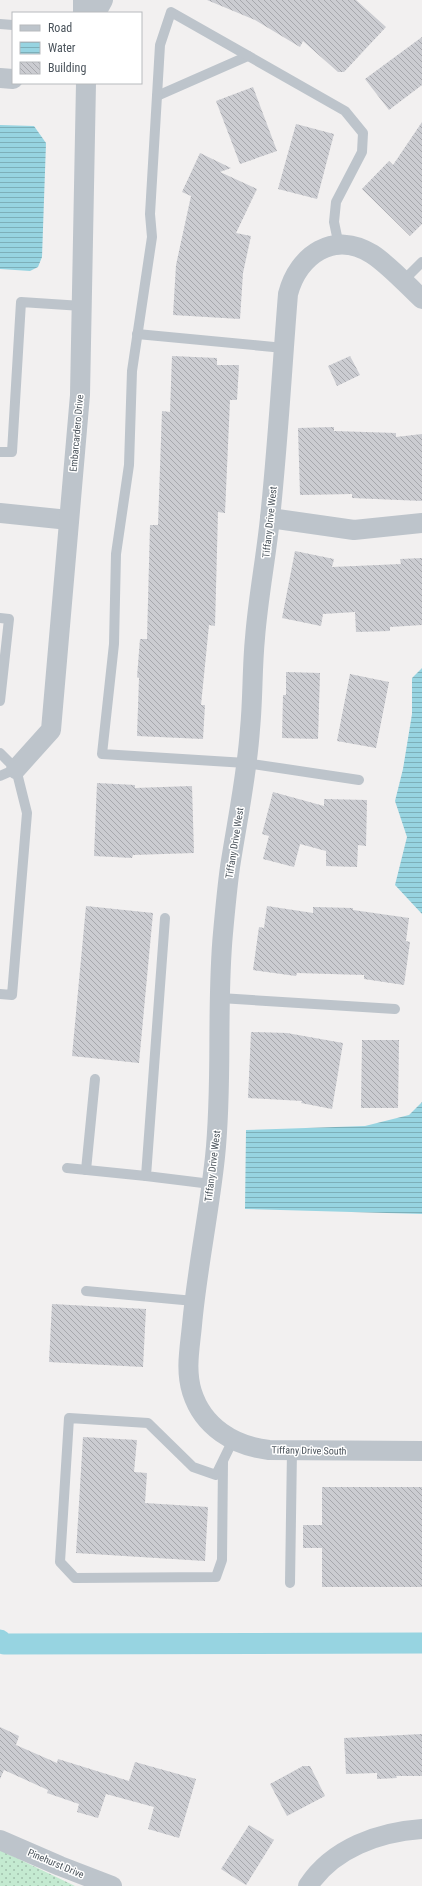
<svg xmlns="http://www.w3.org/2000/svg" width="422" height="1886" viewBox="0 0 422 1886" font-family="'Roboto Condensed',sans-serif">
  <defs>
    <pattern id="grass-dots" width="8" height="8" patternUnits="userSpaceOnUse"><rect width="8" height="8" fill="#c4ead1"/><path d="M2 2h.1M6 6h.1" fill="none" stroke="#a1c0ad" stroke-width="1.8" stroke-linecap="round"/></pattern>
    <pattern id="water-rules" width="6" height="5" patternUnits="userSpaceOnUse"><rect width="6" height="5" fill="#97d4e1"/><path d="M0 2.5h6" fill="none" stroke="#7dafb9"/></pattern>
    <pattern id="building-back-hatch" width="6" height="6" patternUnits="userSpaceOnUse"><rect width="6" height="6" fill="#cbccd1"/><path d="M-1 5l2 2M0 0l6 6M5-1l2 2" fill="none" stroke="#a7a8ad"/></pattern>
  </defs>
  <rect width="100%" height="100%" fill="#f2f0f0"/>
  <!-- grass -->
  <polygon fill="url(#grass-dots)" points="0,1850 75,1886 0,1886"/>
  <!-- water -->
  <g fill="url(#water-rules)">
    <polygon points="0,125 34,126 46,143 42,257 38,267 30,271 0,269"/>
    <polygon points="422,668 422,914 395,885 407,837 395,801 403,769 412,714 412,678"/>
    <polygon points="422,1102 422,1214 245,1209 246,1130 365,1126 409,1115"/>
  </g>
  <g fill="none" stroke-linecap="round" stroke-linejoin="round">
    <!-- canal -->
    <polyline stroke="#97d4e1" stroke-width="21" points="0,1640 4,1644 422,1643"/>
  </g>
  <!-- building -->
  <g fill="url(#building-back-hatch)">
    <polygon points="207,0 356,0 386,27 344,72 338,72 303,41 300,47 255,20"/>
    <polygon points="422,37 422,85 389,110 365,79"/>
    <polygon points="253,87 277,151 240,164 216,101"/>
    <polygon points="422,122 422,224 410,236 362,189 389,161 393,165"/>
    <polygon points="296,124 334,134 317,199 278,189"/>
    <polygon points="200,153 231,168 220,172 257,189 236,233 251,236 243,273 240,319 173,315 176,265 191,196 182,192"/>
    <polygon points="172,356 217,358 217,365 239,365 237,400 230,400 225,513 218,512 215,626 209,625 201,705 205,705 203,739 137,736 139,678 137,677 140,639 147,639 150,525 158,525 162,411 170,412"/>
    <polygon points="350,356 360,375 337,386 328,366"/>
    <polygon points="334,427 334,431 396,433 396,437 422,434 422,501 352,498 352,494 300,495 298,428"/>
    <polygon points="295,551 334,559 332,567 401,564 400,559 422,558 422,625 390,627 390,631 356,632 355,612 323,614 321,626 282,618"/>
    <polygon points="286,672 320,673 318,739 282,738 283,695 286,695"/>
    <polygon points="350,674 389,682 376,748 337,741"/>
    <polygon points="97,783 135,785 135,788 192,786 194,853 133,855 132,858 94,856"/>
    <polygon points="273,792 324,806 324,799 367,800 366,846 358,845 357,867 326,866 326,851 300,844 294,867 263,859 269,836 262,834"/>
    <polygon points="86,906 153,913 139,1063 72,1056"/>
    <polygon points="267,906 313,913 313,907 353,908 353,910 409,918 406,941 410,942 404,985 364,979 364,975 297,973 296,976 253,970 259,927 264,928"/>
    <polygon points="251,1032 287,1033 343,1043 332,1109 301,1103 302,1101 248,1098"/>
    <polygon points="362,1040 399,1040 398,1108 361,1108"/>
    <polygon points="52,1304 146,1309 143,1367 49,1362"/>
    <polygon points="83,1437 137,1440 134,1472 147,1473 145,1503 208,1507 205,1561 76,1553"/>
    <polygon points="322,1487 422,1487 422,1587 322,1587 322,1548 303,1548 303,1525 322,1525"/>
    <polygon points="0,1727 19,1736 16,1745 57,1763 58,1759 129,1781 135,1762 196,1779 179,1838 148,1829 154,1807 106,1794 98,1818 77,1812 79,1804 47,1793 48,1790 4,1770 0,1779"/>
    <polygon points="422,1734 422,1776 396,1776 397,1778 377,1779 377,1773 346,1774 344,1738"/>
    <polygon points="303,1766 310,1766 325,1796 287,1816 270,1784"/>
    <polygon points="249,1825 274,1840 246,1885 221,1869"/>
  </g>
  <g fill="none" stroke-linecap="round" stroke-linejoin="round">
    <!-- lane -->
    <g stroke="#bdc4cb" stroke-width="10">
      <polyline points="0,24 13,25"/>
      <polyline points="157,96 248,56"/>
      <polyline points="339,246 334,222 336,202 362,152 363,133 345,111 171,12 160,45 150,214 152,237 132,371 129,465 116,554 114,644 102,754 246,763 359,780"/>
      <polyline points="403,281 422,262"/>
      <polyline points="137,334 284,348"/>
      <polyline points="0,452 12,452 21,302 82,306"/>
      <polyline points="0,618 9,619 0,701"/>
      <polyline points="0,753 16,769"/>
      <polyline points="0,776 16,769 27,813 12,995 0,994"/>
      <polyline points="165,918 146,1176 211,1184"/>
      <polyline points="220,998 395,1009"/>
      <polyline points="67,1168 146,1176"/>
      <polyline points="86,1170 95,1079"/>
      <polyline points="86,1291 194,1301"/>
      <polyline points="223,1462 222,1560 216,1577 75,1578 60,1562 69,1418 148,1423 193,1467 216,1475 233,1440"/>
      <polyline points="290,1583 292,1450"/>
    </g>
    <!-- street -->
    <g stroke="#bdc4cb" stroke-width="20">
      <polyline points="83,0 83,13"/>
      <polyline points="96,13 103,0"/>
      <polyline points="0,78 13,79"/>
      <path d="M422,299C407,285 389,265 372,254C334,230 298,255 288,294C282,368 278,443 270,518C266,558 258,598 255,638C252,668 253,699 250,729C247,775 237,821 230,867C227,889 225,911 223,933C216,1008 223,1083 215,1157C209,1214 197,1269 192,1325C190,1347 185,1370 192,1392C203,1427 234,1446 269,1450L422,1451"/>
      <polyline points="0,513 69,520"/>
      <polyline points="270,518 354,530 422,523"/>
      <polyline points="16,769 51,730 80,395 86,83"/>
      <polyline points="0,1840 60,1866 112,1886"/>
      <path d="M308,1886C333,1848 379,1832 422,1829"/>
    </g>
  </g>
  <g text-anchor="middle" stroke-width="3" stroke-linejoin="round" paint-order="stroke">
    <!-- street labels -->
    <g font-size="10" fill="#4a535b" stroke="#fff">
      <text transform="translate(76 433) rotate(-85)" y="4">Embarcardero Drive</text>
      <text transform="translate(269 522) rotate(-84)" y="4">Tiffany Drive West</text>
      <text transform="translate(234 843) rotate(-81)" y="4">Tiffany Drive West</text>
      <text transform="translate(212 1166) rotate(-83)" y="4">Tiffany Drive West</text>
      <text transform="translate(309 1450) rotate(1)" y="4">Tiffany Drive South</text>
      <text transform="translate(56 1863) rotate(23)" y="4">Pinehurst Drive</text>
    </g>
  </g>
  <!-- legend -->
  <rect x="12" y="12" width="130" height="72" fill="#ffffff" stroke="#b7babd"/>
  <rect x="20" y="25" width="20" height="6" fill="#bdc4cb" stroke="#b7babd"/>
  <text x="48" y="32" font-size="12" fill="#4a535b">Road</text>
  <rect x="20" y="42" width="20" height="12" fill="url(#water-rules)" stroke="#b7babd"/>
  <text x="48" y="52" font-size="12" fill="#4a535b">Water</text>
  <rect x="20" y="62" width="20" height="12" fill="url(#building-back-hatch)" stroke="#b7babd"/>
  <text x="48" y="72" font-size="12" fill="#4a535b">Building</text>
</svg>
